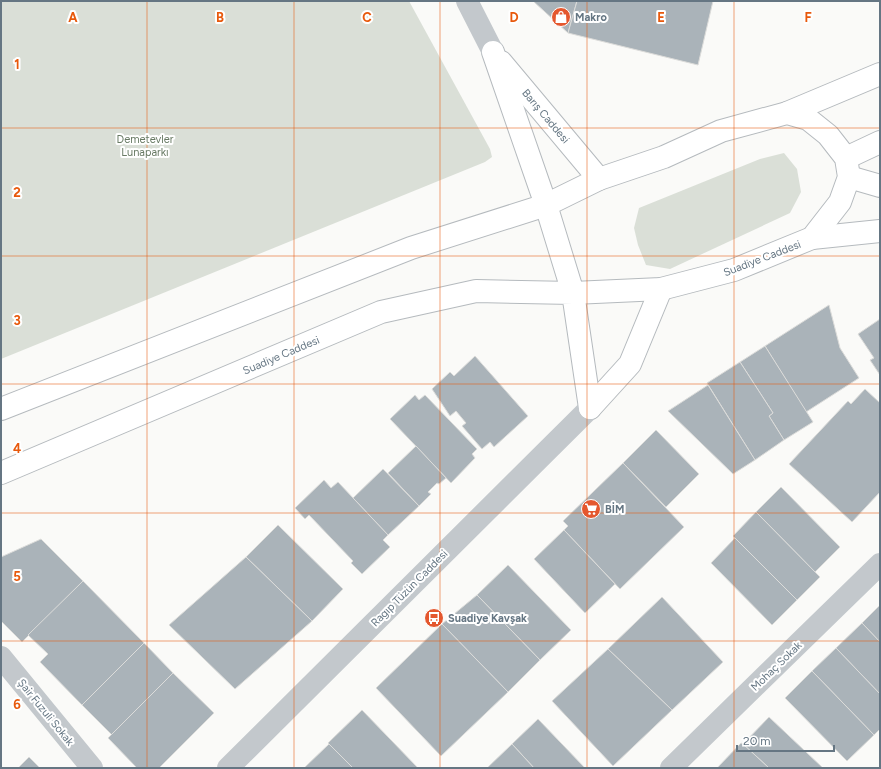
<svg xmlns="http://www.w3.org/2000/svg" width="881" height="769" viewBox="0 0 881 769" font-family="Figtree,sans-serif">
  <rect width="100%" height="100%" fill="#fafaf8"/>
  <!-- green -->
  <g fill="#dadfd7">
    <polygon points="1,1 409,1 490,149 492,157 485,162 1,359"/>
    <polygon points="784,153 797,169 801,192 790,213 670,269 646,265 638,245 634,228 639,208 760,159"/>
  </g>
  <!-- building -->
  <g fill="#aab3b9" stroke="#dcdcda">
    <polygon points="533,1 577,1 568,33"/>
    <polygon points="577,1 713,1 698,65 568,33"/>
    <polygon points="829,305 840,348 859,378 806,412 765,346"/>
    <polygon points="880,319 880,375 870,360 874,358 858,334"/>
    <polygon points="765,346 813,422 784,440 769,416 773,413 740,362"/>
    <polygon points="475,356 528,416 494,447 490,442 482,449 462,426 466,423 456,411 450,416 432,389 450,372 454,376"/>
    <polygon points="740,362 773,413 769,416 784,440 755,460 707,383"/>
    <polygon points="708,385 755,460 733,474 668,411"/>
    <polygon points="865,389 880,403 880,492 852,522 789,464 848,401 851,404"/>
    <polygon points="415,395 419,400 425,395 477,449 472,454 475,458 451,483 390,419"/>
    <polygon points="656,430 699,474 666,507 623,463"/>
    <polygon points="416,446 446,478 439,484 437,483 428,492 431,494 419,506 388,473"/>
    <polygon points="623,463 684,527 620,589 564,530 568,526 563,521"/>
    <polygon points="383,469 419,506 388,535 353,498"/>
    <polygon points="324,480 331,488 338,482 388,535 383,540 390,547 362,574 351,563 353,561 309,515 305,519 295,508"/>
    <polygon points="781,487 840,547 815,572 756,512"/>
    <polygon points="756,512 820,577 797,600 733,536"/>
    <polygon points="278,525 343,589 312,621 246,557"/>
    <polygon points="564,530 615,584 585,613 534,559"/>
    <polygon points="735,538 797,600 772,625 711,563"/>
    <polygon points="41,539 83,581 22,642 1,621 1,557"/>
    <polygon points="246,557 312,621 235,689 169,625"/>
    <polygon points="508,565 571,630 540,660 477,595"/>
    <polygon points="83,581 144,643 82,705 40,662 48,654 28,635"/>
    <polygon points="477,595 540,660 508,692 442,624"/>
    <polygon points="662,597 723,662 672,710 608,649"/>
    <polygon points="880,605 880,642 862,623"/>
    <polygon points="862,623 880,642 880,694 836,648"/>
    <polygon points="442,624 508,692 441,756 376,688"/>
    <polygon points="144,643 173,673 112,735 82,705"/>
    <polygon points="836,648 880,694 880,729 874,735 812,671"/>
    <polygon points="608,649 672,710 613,766 552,701"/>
    <polygon points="812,671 874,735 847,761 785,698"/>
    <polygon points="173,673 214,713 159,768 137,768 108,738"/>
    <polygon points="362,710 418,768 353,768 328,743"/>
    <polygon points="769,717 823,768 769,768 743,744"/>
    <polygon points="538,719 585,768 534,768 512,744"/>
    <polygon points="741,743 743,744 769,768 717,768"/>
    <polygon points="329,744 353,768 304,768"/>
    <polygon points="512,744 534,768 487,768"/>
    <polygon points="29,757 40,768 18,768"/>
  </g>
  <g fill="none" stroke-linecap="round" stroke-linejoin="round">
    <defs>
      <g id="major">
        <polyline points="501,62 599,179"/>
        <polyline points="787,113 880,74"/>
        <polyline points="846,158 880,142"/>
        <polyline points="849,177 880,186"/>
        <polyline points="812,238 880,231"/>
        <polyline points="590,408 630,364 661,289"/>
        <polyline points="1,409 411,248 546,205 493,52"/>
        <polyline points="1,473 381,312 476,291 573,293 661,289 734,270 812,238 840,202 849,177 846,158 828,135 808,119 787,113 721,131 664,157 599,179 546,205 573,293 590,408"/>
      </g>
    </defs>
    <!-- major casing -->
    <use href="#major" stroke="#b5babe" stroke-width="24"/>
    <!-- minor -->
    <g stroke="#c3c8cc" stroke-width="22">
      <polyline points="467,1 493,52"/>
      <polyline points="1,657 92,768"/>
      <polyline points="228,768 590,408"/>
      <polyline points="671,768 880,564"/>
    </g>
    <!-- major -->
    <use href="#major" stroke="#fff" stroke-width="22"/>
  </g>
  <!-- grid -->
  <path fill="none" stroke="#e8590c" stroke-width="1" stroke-opacity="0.55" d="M147,1V768M294,1V768M440,1V768M587,1V768M734,1V768M1,128H880M1,256H880M1,384H880M1,513H880M1,641H880"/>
  <!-- icons -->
  <defs>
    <symbol id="shop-disc" viewBox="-11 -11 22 22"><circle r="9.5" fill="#e4572e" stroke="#fff"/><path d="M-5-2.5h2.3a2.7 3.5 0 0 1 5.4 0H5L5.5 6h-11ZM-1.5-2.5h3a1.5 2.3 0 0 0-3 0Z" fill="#fff"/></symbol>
    <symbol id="supermarket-disc" viewBox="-11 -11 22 22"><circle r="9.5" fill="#e4572e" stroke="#fff"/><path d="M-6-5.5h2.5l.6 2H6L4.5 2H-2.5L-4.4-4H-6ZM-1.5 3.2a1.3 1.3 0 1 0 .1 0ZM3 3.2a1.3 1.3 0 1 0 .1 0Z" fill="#fff"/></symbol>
    <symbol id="bus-disc" viewBox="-11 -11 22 22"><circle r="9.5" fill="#e4572e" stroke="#fff"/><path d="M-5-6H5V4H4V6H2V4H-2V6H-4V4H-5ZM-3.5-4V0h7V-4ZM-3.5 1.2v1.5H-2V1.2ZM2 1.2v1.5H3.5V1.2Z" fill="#fff"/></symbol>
  </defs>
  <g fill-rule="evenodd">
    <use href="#shop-disc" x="550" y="6" width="22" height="22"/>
    <use href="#supermarket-disc" x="580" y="498" width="22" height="22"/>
    <use href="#bus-disc" x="423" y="607" width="22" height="22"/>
  </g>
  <g text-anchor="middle" stroke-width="4" stroke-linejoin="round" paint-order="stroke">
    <!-- poi labels -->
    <g font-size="11" font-weight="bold" fill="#657683" stroke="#fff" text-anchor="start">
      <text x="575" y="21">Makro</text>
      <text x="605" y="513">BİM</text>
      <text x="448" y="622">Suadiye Kavşak</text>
    </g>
    <!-- street labels -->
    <g font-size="11" fill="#657683" stroke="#fff">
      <text transform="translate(546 116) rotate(50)" y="4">Barış Caddesi</text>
      <text transform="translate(762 258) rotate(-21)" y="4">Suadiye Caddesi</text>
      <text transform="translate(281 355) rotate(-23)" y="4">Suadiye Caddesi</text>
      <text transform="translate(409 588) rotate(-45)" y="4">Ragıp Tüzün Caddesi</text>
      <text transform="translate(776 666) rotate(-44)" y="4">Mohaç Sokak</text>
      <text transform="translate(46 712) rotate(51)" y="4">Şair Fuzuli Sokak</text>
    </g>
    <!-- park labels -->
    <g font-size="11" fill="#687a64" stroke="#fff">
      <text x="145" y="143">Demetevler<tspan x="145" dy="13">Lunaparkı</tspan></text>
    </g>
  </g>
  <g font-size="13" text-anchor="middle" font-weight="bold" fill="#e8590c" stroke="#fff" stroke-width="4" stroke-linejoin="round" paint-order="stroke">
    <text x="73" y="22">A</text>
    <text x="220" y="22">B</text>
    <text x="367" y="22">C</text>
    <text x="514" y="22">D</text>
    <text x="661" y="22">E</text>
    <text x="808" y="22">F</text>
    <text x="17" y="69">1</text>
    <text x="17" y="197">2</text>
    <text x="17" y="325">3</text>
    <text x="17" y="453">4</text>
    <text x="17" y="581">5</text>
    <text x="17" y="709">6</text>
  </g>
  <!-- border -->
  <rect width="881" height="769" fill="none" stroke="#657683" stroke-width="4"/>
  <!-- scale -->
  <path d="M737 745v6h97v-6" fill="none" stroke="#657683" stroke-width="2"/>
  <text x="743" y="745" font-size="12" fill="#657683" stroke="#ffffff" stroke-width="3" paint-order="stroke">20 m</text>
</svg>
